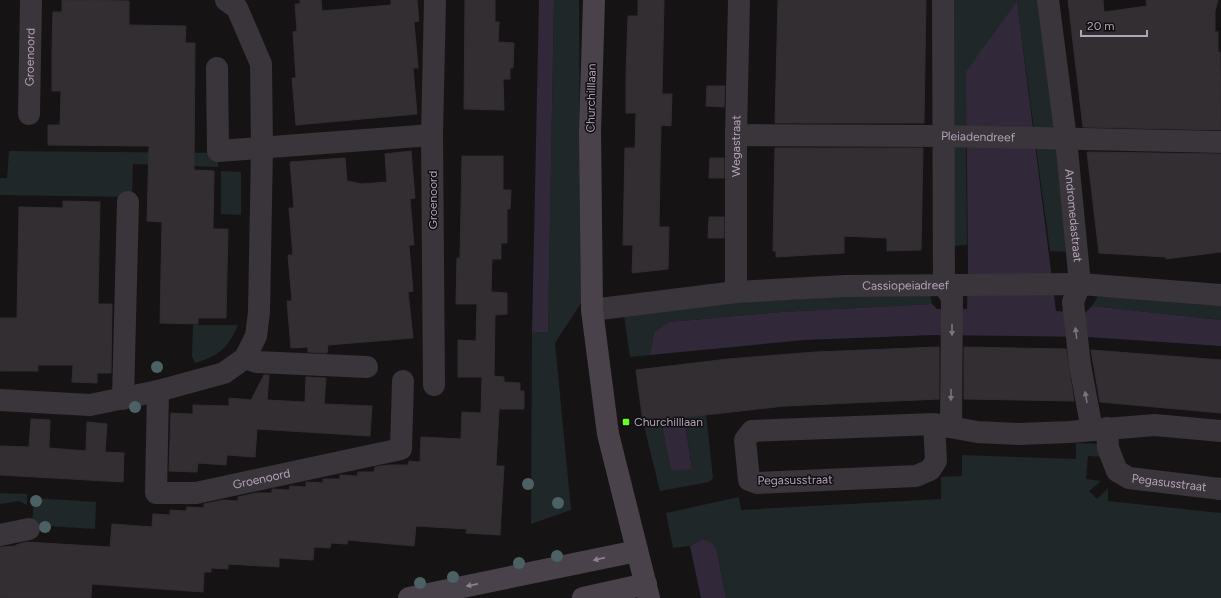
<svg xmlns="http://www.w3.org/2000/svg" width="1221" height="598" viewBox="0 0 1221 598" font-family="Figtree,sans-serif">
  <rect width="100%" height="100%" fill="#161315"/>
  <!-- green -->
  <g fill="#1f2729">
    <polygon points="554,0 579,0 581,303 555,343 571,510 531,524 532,333 548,332"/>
    <polygon points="954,0 1040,0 1056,131 1034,130 1017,2 966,131 951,129"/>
    <polygon points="950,143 966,144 967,245 952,246"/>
    <polygon points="1036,147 1057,148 1071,252 1050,251"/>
    <polygon points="9,151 218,153 218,167 133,164 132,197 0,195 0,178 7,178"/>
    <polygon points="221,171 241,172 241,215 221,214"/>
    <polygon points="930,292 932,304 781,312 669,322 654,332 650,355 630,357 624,315 727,303"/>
    <polygon points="1098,296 1221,303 1221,320 1092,306"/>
    <path d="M193,325H238C228,348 219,356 195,363L192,356Z"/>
    <polygon points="706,414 713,478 709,482 660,491 643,422 661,420 671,471 692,468 684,417"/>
    <polygon points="1076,443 1098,444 1103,457 1088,456 1086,479 1101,481 1089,491 1097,499 1108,488 1108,501 1221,513 1221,598 726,598 717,551 702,539 690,546 673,548 666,513 739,497 741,510 941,499 941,477 962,476 962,455 1076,459"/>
    <polygon points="0,493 27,494 27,505 19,501 0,504"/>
    <polygon points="34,498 96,502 95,529 32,525"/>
  </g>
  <!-- water -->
  <g fill="#31283a">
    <polygon points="539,0 554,0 548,332 532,333"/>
    <polygon points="1017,1 1056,311 1085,313 1092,306 1221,320 1221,346 1088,337 934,335 804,340 650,355 654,332 669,322 781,312 932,304 937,309 967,309 968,265 966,72"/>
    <polygon points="684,417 692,469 671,471 661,420"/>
    <polygon points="702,539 712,543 717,551 726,598 701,598 690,546"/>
  </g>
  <!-- building -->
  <g fill="#322e32" stroke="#322d32">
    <polygon points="62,0 129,1 129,25 186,26 185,43 195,43 194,170 214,171 213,229 228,229 226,318 198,318 198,324 160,323 162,222 147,221 149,146 48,145 48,125 60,125 61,91 52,91 52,51 53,12 62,12"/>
    <polygon points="300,0 321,0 322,11 391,5 391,0 417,0 419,21 414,22 418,68 413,68 417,114 296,125 292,78 296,78 293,32 297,31 295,4 300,4"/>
    <polygon points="465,0 495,0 495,22 499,22 498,42 514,43 513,68 510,68 510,79 503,79 504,110 464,109"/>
    <polygon points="638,0 664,0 662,94 672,94 671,126 661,125 660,167 659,227 669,227 668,269 632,273 633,245 623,245 625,148 635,148 636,113 626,113 626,75 628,16 638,16"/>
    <polygon points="778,0 926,0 924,123 775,123"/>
    <polygon points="1068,0 1103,0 1104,12 1147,6 1146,0 1218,0 1215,11 1215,32 1218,32 1218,52 1220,52 1221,130 1083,127"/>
    <polygon points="707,86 725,86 724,107 706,106"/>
    <polygon points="775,148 923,148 921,250 887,251 887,238 844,236 844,253 776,257 776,251 773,251"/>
    <polygon points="411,151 415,198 410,199 414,245 409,245 413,291 408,292 413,338 328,345 327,353 308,352 308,347 291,348 287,301 292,301 288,255 293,255 289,208 294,208 290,162 345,158 347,181 362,184 387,182 385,154"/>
    <polygon points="1087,152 1221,154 1221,252 1166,259 1166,257 1099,253"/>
    <polygon points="462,156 503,156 503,190 511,190 510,209 507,209 507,243 501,243 501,259 492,259 491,292 507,293 507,314 495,315 494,376 504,377 504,382 520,383 520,391 524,391 524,409 499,409 496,466 504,466 500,535 466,533 467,529 416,526 414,546 348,540 347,544 331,543 330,548 314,547 313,560 279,558 279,567 228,564 228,569 211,568 211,572 204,572 203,592 92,584 91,598 0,598 0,547 16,546 16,545 26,542 110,547 112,524 152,527 153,514 170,515 170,510 186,511 187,507 204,508 204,504 224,500 238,501 238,497 256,493 272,493 272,489 289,490 290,486 306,487 306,482 323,483 323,479 340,479 340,475 357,476 358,472 374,472 375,467 388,465 408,465 409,461 420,462 421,437 461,439 462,412 481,413 482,377 458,377 458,340 476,341 477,304 456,304 457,258 460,258"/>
    <polygon points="710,158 724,158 724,178 709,178"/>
    <polygon points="63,201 100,202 98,304 112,304 111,373 97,373 97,383 72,382 73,365 38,365 38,371 0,371 0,318 17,318 19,207 63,208"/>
    <polygon points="709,217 724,217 724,238 708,238"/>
    <polygon points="939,347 939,399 785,406 643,422 636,370 728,359 815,352"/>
    <polygon points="964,347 1066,349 1074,401 964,399"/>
    <polygon points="1091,350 1221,360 1221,413 1100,402"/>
    <polygon points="264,375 269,375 267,400 305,402 306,377 326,378 324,404 372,406 370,436 257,429 255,457 227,455 226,465 198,463 197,472 169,471 171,413 193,414 193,405 229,406 229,398 251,400"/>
    <polygon points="31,419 50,420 49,448 86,451 87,422 107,424 105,452 124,453 123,482 0,475 0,446 29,447"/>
  </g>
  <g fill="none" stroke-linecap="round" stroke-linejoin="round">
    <!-- street -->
    <g stroke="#3a343b" stroke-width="22">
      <polyline points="943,0 944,285 952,298 951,427"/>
      <path id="s1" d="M1048,0L1066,139L1080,284L1073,302L1080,365L1092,430"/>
      <polyline points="217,68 218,151 432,135"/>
      <path id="s2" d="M29,114L31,0"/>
      <path id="s3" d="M736,135L942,136L1221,142"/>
      <path id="s4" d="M736,292V135L739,0"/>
      <path id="s5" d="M592,310L736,292L845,286L1080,284L1221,295"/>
      <polyline points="245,358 257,362 367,367"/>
      <polyline points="434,385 432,135 435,0"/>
      <path id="s6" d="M158,391L156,493H196L401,449L403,381"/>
      <polyline points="123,399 128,202"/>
      <polyline points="0,400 90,405 158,391 224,373 245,358 256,336 259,312 262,148 261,64 237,8 226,0"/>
      <polyline points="934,424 936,461 930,470 916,476 757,483 749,480 745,440 752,431 934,424 977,432 1019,434 1069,432 1155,425 1221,431"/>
      <path id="s7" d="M1107,428L1108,448L1117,471L1129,478L1221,489"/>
      <polyline points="0,535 29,529"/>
    </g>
    <!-- secondary -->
    <g stroke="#49424b" stroke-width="22">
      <polyline points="594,0 590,131 592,310 608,434 649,598"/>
      <polyline points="409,598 637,551"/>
      <polyline points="583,598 646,584"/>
    </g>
  </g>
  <!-- trees -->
  <g fill="#4c6164">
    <circle cx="157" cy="367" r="6"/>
    <circle cx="135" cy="407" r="6"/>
    <circle cx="528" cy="484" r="6"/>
    <circle cx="36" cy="501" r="6"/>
    <circle cx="558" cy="503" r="6"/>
    <circle cx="45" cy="527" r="6"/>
    <circle cx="557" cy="556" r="6"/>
    <circle cx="519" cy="563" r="6"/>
    <circle cx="453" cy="577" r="6"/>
    <circle cx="420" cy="583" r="6"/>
  </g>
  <!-- one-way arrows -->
  <defs><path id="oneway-solid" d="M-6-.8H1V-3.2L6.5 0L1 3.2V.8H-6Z"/></defs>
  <g fill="#7c727f">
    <use href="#oneway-solid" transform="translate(952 330) rotate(90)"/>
    <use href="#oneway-solid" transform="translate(1076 333) rotate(-97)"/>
    <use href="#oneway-solid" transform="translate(951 395) rotate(91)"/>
    <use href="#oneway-solid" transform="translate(1086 397) rotate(-100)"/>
  </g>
  <g fill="#8d8291">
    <use href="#oneway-solid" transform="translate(599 559) rotate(167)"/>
    <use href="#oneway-solid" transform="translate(472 585) rotate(169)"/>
  </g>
  <!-- markers -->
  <rect fill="#65ff22" stroke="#100e10" stroke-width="1.5" x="622" y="418" width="8" height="8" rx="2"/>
  <g text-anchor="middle" stroke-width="3" stroke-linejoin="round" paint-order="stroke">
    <!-- street labels -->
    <g font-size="12" fill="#b2a4b7" stroke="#100e10">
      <text dy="4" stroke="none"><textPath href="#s2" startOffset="57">Groenoord</textPath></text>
      <text transform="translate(591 98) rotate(-89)" y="4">Churchilllaan</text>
      <text dy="4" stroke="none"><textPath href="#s3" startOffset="242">Pleiadendreef</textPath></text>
      <text dy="4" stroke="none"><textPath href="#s4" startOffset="146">Wegastraat</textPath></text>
      <text transform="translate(433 200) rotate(-90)" y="4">Groenoord</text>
      <text dy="4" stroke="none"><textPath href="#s1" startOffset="217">Andromedastraat</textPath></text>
      <text dy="4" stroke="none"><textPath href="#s5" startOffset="315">Cassiopeiadreef</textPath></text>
      <text dy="4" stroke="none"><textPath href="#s6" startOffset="209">Groenoord</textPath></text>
      <text transform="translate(795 480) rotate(-1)" y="4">Pegasusstraat</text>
      <text dy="4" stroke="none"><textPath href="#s7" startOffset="99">Pegasusstraat</textPath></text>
    </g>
    <!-- poi labels -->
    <g font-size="12" fill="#b2a4b7" stroke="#100e10" text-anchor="start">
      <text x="634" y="426">Churchilllaan</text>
    </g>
  </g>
  <!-- scale -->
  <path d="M1081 30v6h66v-6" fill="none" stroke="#b2a4b7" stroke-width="2"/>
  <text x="1087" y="30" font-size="12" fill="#b2a4b7" stroke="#100e10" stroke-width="3" paint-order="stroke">20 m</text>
</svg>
